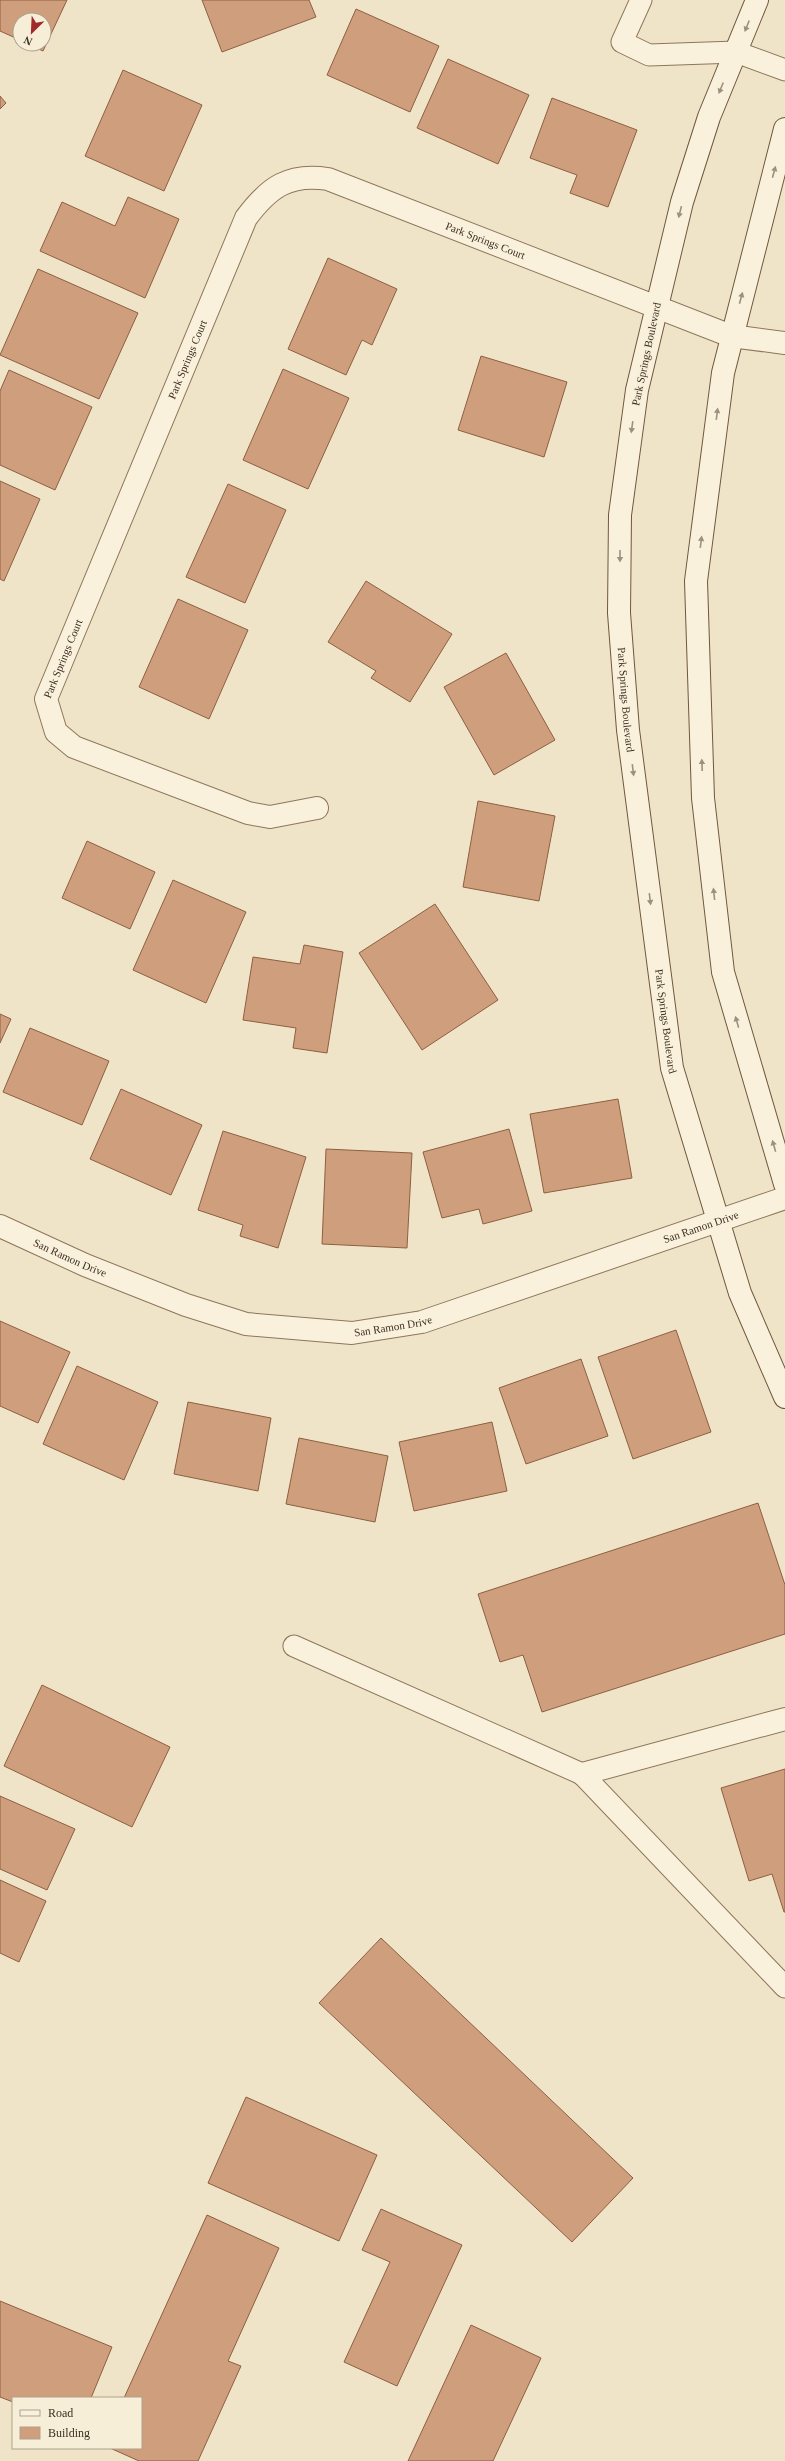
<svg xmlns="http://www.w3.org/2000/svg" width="785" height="2461" viewBox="0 0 785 2461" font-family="'Times New Roman',serif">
  <rect width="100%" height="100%" fill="#f0e4c8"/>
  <!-- building -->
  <g fill="#cf9f7d" stroke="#8d5f41">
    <polygon points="0,0 67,0 43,51 28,44 44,44 44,20 20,20 20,40 0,31"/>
    <polygon points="202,0 309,0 316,17 222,52"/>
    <polygon points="356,9 439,46 410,112 327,75"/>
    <polygon points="448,59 529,95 498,164 417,128"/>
    <polygon points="123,70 202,105 164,191 85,156"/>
    <polygon points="0,96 6,103 0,109"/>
    <polygon points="552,98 637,130 608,207 570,193 577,175 530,158"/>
    <polygon points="128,197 179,219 145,298 40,251 62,202 115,226"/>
    <polygon points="328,258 397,289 372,345 362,340 346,375 288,349"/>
    <polygon points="38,269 138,313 99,399 0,355"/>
    <polygon points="481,356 567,382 544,457 458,430"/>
    <polygon points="283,369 349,398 308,489 243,460"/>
    <polygon points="9,370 92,407 55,490 0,465 0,391"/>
    <polygon points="0,481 40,499 4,581 0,579"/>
    <polygon points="228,484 286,510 245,603 186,577"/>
    <polygon points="366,581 452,634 410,702 371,678 376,671 328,642"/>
    <polygon points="178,599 248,630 209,719 139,687"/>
    <polygon points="506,653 555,740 494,775 444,687"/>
    <polygon points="478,801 555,816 539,901 463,887"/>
    <polygon points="87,841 155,872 130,929 62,898"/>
    <polygon points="173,880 246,912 206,1003 133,970"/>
    <polygon points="435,904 498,1000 422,1050 359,953"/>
    <polygon points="304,945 343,952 327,1053 293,1048 296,1028 243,1020 253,957 300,964"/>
    <polygon points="0,1014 11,1019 0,1043"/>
    <polygon points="30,1028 109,1061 82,1125 3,1092"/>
    <polygon points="121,1089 202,1125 171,1195 90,1159"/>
    <polygon points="618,1099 632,1178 544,1193 530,1114"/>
    <polygon points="509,1129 532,1211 483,1224 479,1209 442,1218 423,1152"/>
    <polygon points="223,1131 306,1157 278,1248 240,1236 243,1225 198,1210"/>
    <polygon points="326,1149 412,1153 407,1248 322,1244"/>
    <polygon points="0,1321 70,1352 38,1423 0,1406"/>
    <polygon points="676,1330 711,1432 633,1459 598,1357"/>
    <polygon points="581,1359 608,1436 526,1464 499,1388"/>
    <polygon points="77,1366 158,1402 124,1480 43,1444"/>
    <polygon points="188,1402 271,1418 258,1491 174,1474"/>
    <polygon points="492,1422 507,1491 414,1511 399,1442"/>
    <polygon points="299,1438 388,1456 375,1522 286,1504"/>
    <polygon points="758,1503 785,1585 785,1634 542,1712 523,1655 500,1662 478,1594"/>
    <polygon points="42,1685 170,1747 132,1827 4,1766"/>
    <polygon points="785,1769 785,1912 784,1912 772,1874 749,1881 721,1788"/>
    <polygon points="0,1796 75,1829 47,1890 0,1869"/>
    <polygon points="0,1880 46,1901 19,1962 0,1953"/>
    <polygon points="381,1938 633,2178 572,2242 319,2003"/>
    <polygon points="246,2097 377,2155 339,2241 208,2183"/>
    <polygon points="381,2209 462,2245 397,2386 344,2362 390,2262 362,2250"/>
    <polygon points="207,2215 279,2248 228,2361 241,2366 198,2461 139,2461 110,2448 141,2448 141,2398 124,2398"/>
    <polygon points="0,2301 112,2347 91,2398 13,2398 13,2402 0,2397"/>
    <polygon points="471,2325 541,2358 493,2461 408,2461"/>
  </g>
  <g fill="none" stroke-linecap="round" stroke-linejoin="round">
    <defs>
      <g id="service">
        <polyline points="641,0 622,42 649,55 736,52 785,70"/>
        <polyline points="294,1646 582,1774 785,1987"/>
      </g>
      <g id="minor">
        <path id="s1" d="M317,808L270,817L248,813L74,747L56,732L46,699L246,218C269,187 289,173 328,179L731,336L785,343"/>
        <path id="s2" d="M0,1226L85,1265L186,1305L246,1324L352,1333L422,1322L785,1198"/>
        <polyline points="582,1774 785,1719"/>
      </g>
      <g id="secondary">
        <path id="s3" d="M757,0L709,117L682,202L637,390L620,515L619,613L628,730L672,1068L740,1293L785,1397"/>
        <polyline points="785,129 723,373 696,581 703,798 723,972 785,1184"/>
      </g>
    </defs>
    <!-- service casing -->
    <use href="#service" stroke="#8d765c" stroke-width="23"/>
    <!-- minor casing -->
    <use href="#minor" stroke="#8d765c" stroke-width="24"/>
    <!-- secondary casing -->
    <use href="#secondary" stroke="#6f573f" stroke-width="24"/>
    <!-- service -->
    <use href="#service" stroke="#faf1dc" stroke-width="21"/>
    <!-- minor -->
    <use href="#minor" stroke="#faf1dc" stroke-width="22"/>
    <!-- secondary -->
    <use href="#secondary" stroke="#faf1dc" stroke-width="22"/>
  </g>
  <!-- one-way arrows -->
  <defs><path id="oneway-solid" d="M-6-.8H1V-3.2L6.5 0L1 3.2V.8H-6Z"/></defs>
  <g fill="#9c907e">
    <use href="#oneway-solid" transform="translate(747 26) rotate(112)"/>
    <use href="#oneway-solid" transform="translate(721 88) rotate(112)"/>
    <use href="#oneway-solid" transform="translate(774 172) rotate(-75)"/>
    <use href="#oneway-solid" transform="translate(680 212) rotate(104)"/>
    <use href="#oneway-solid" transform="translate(741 298) rotate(-75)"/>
    <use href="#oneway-solid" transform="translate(717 414) rotate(-83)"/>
    <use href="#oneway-solid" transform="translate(632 427) rotate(98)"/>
    <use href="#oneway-solid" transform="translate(701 542) rotate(-83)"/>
    <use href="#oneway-solid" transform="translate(620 556) rotate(90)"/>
    <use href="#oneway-solid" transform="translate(702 765) rotate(-92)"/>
    <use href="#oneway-solid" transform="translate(633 770) rotate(83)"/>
    <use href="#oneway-solid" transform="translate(714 894) rotate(-96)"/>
    <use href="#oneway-solid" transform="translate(650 899) rotate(83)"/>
    <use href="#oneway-solid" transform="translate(737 1022) rotate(-106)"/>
    <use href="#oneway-solid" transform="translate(774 1146) rotate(-106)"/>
  </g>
  <g text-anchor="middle" stroke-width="3" stroke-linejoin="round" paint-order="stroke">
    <!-- street labels -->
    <g font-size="11" fill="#3d2e20" stroke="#f7eed8">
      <text dy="4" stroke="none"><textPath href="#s1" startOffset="1101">Park Springs Court</textPath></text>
      <text transform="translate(646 354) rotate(-78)" y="4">Park Springs Boulevard</text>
      <text dy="4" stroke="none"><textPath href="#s1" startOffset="682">Park Springs Court</textPath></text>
      <text dy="4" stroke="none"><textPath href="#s1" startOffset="358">Park Springs Court</textPath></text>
      <text dy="4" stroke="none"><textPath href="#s3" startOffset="720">Park Springs Boulevard</textPath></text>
      <text dy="4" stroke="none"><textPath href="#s3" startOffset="1044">Park Springs Boulevard</textPath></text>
      <text dy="4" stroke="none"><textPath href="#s2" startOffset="737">San Ramon Drive</textPath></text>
      <text dy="4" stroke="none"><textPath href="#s2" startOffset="77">San Ramon Drive</textPath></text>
      <text dy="4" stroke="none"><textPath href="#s2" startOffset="413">San Ramon Drive</textPath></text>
    </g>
  </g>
  <!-- legend -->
  <rect x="12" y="2397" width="130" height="52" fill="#f7eed8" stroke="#ada18e"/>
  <rect x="20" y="2410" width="20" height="6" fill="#faf1dc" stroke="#ada18e"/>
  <text x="48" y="2417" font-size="12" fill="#3d2e20">Road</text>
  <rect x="20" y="2427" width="20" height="12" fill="#cf9f7d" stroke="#ada18e"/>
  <text x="48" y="2437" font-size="12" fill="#3d2e20">Building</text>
  <!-- north arrow -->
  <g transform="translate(32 32) rotate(204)"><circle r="19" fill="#f7eed8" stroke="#ada18e"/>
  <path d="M0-3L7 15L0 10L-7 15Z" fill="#9e2a2b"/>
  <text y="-6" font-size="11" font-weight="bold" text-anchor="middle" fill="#3d2e20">N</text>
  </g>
</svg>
